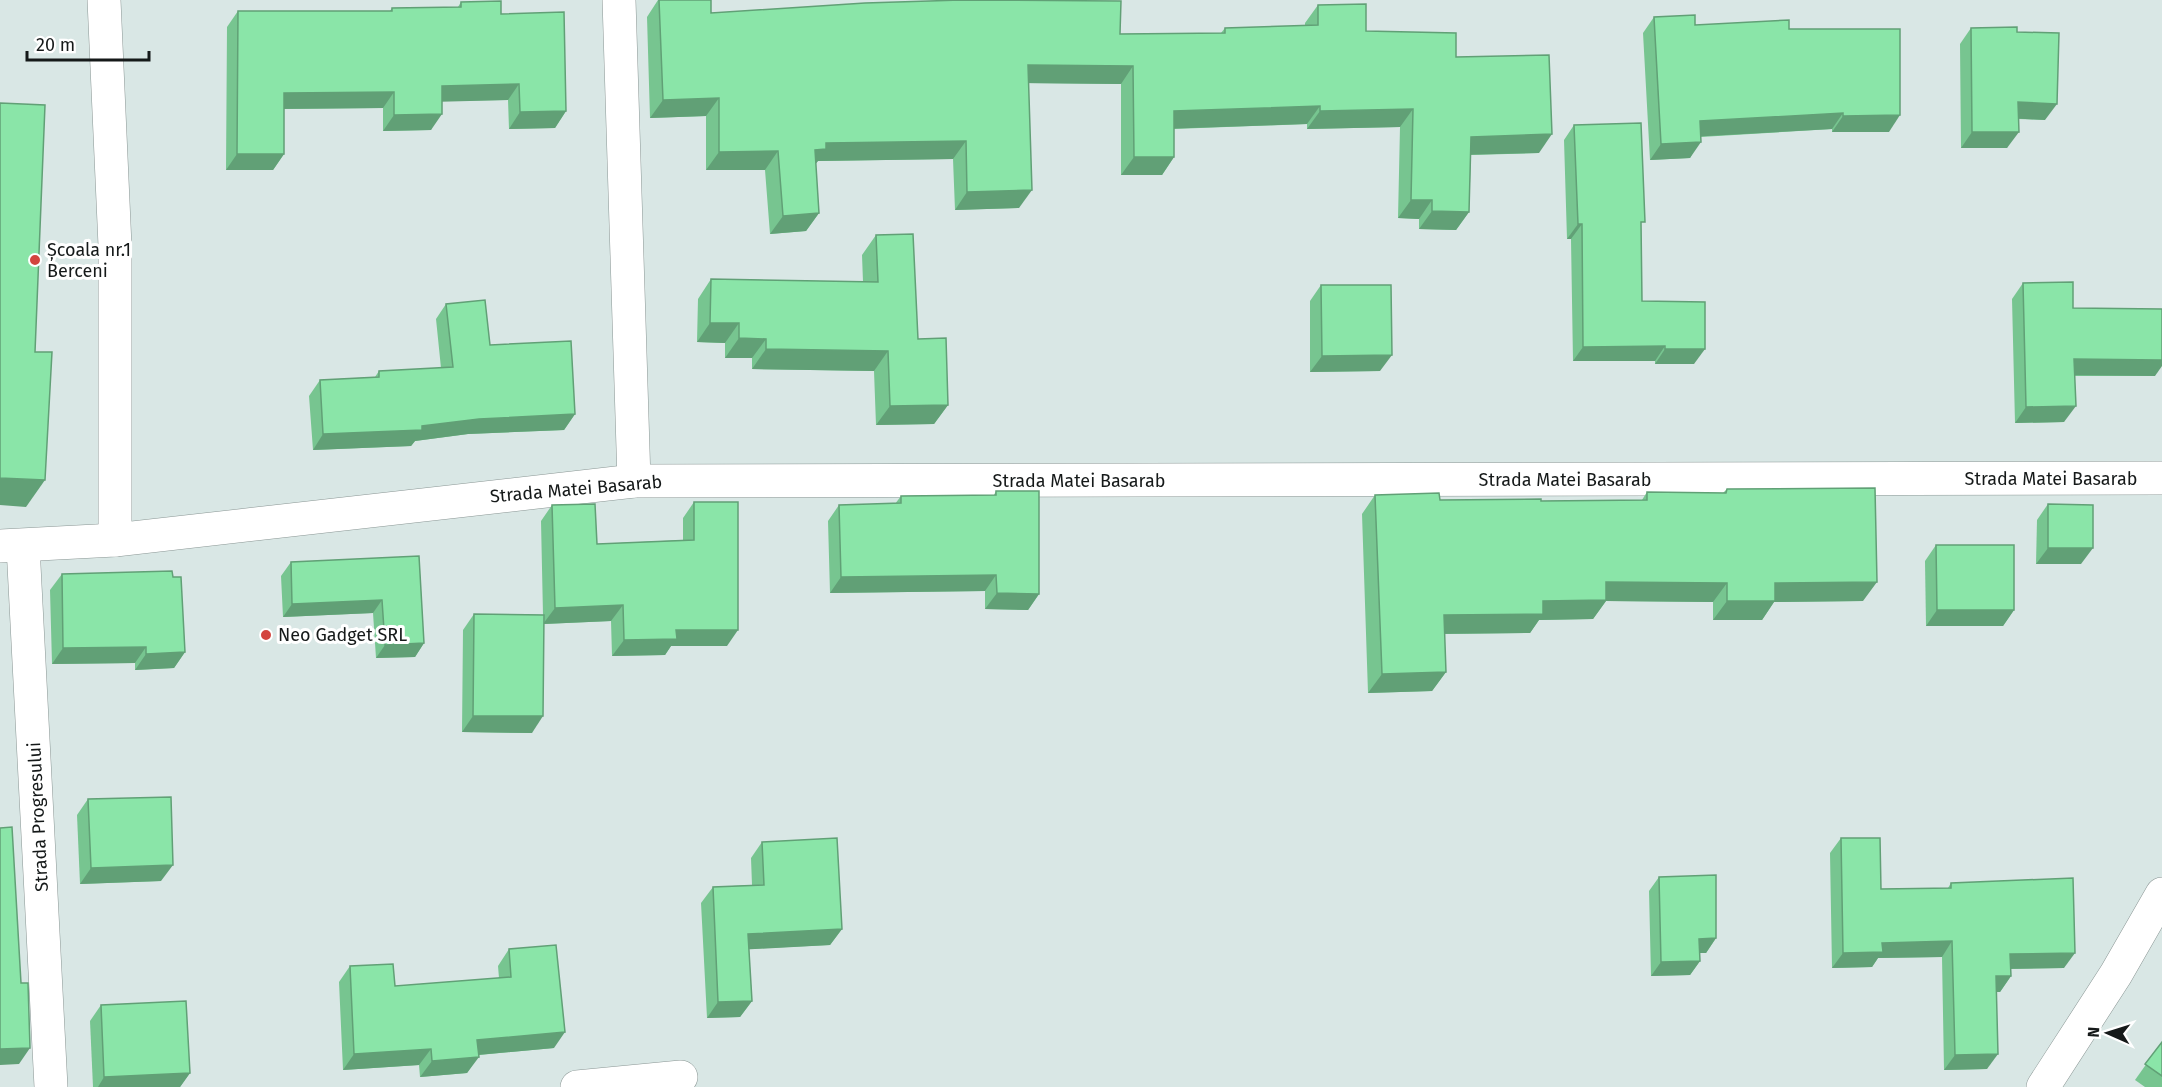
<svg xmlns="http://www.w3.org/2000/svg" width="2162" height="1087" viewBox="0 0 2162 1087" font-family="'Fira Sans',sans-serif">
  <rect width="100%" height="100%" fill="#d9e7e5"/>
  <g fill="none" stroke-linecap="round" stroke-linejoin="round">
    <defs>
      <g id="minor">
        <polyline points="104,0 115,246 115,540"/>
        <polyline points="619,0 634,481"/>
        <polyline points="0,546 115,540 634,481 2162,478"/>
        <polyline points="23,546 51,1087"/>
        <polyline points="577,1087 681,1077"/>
        <polyline points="2043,1087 2116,974 2162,894"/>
      </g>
    </defs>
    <!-- minor casing -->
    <use href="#minor" stroke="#8a9694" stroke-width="34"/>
    <!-- minor -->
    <use href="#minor" stroke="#fff" stroke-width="33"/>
  </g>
  <!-- wall -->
  <g fill="#77c590">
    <polygon points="658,0 711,0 711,13 959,0 1078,0 1120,34 1221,33 1225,28 1305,26 1305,23 1318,5 1366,31 1456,57 1539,153 1471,155 1469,212 1456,230 1419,229 1419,219 1398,218 1400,127 1307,129 1307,124 1174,129 1174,157 1162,175 1121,175 1121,84 1028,83 1019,208 955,210 953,159 818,161 815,164 819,213 806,231 770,234 765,170 706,170 706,116 650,118 647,17"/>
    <polygon points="461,2 501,14 566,111 555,128 509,129 508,100 442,101 431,130 383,131 383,108 284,109 284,154 273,170 226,170 227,27 238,11 390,11 392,8 458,7"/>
    <polygon points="1654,17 1695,25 1789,29 1889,132 1832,132 1832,129 1701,137 1690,158 1650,160 1643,33"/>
    <polygon points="1971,28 2017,32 2045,120 2018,119 2007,148 1961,148 1960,44"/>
    <polygon points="1574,125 1641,227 1642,301 1694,364 1655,364 1655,361 1573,361 1571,239 1567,239 1564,140"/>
    <polygon points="876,235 918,339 948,405 934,424 876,425 874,371 752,369 752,358 725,358 725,343 697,342 698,299 711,279 863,282 862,255"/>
    <polygon points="2023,283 2073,308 2155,376 2075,376 2064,422 2015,423 2012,299"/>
    <polygon points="1321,285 1380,371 1310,372 1310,301"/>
    <polygon points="446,304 490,345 575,414 564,430 468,434 415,441 411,446 313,450 309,396 320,380 375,377 379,371 441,368 436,319"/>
    <polygon points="1727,489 1863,601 1774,602 1762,620 1713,620 1713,602 1606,601 1593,619 1539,620 1530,633 1444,634 1446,672 1432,691 1368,693 1362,514 1375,495 1440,500 1541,501 1642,500 1647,492 1723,493"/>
    <polygon points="996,491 1039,594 1028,610 985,609 985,591 830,593 828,521 839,505 895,504 901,496 994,495"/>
    <polygon points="694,502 727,646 671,646 665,655 612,656 611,621 544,624 532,733 462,732 463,630 474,614 543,615 541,521 552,505 597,544 683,540 683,518"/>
    <polygon points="2048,504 2081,564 2036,564 2037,520"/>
    <polygon points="1936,545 2014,610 2003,626 1926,626 1925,561"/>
    <polygon points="419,556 424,643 415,657 376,658 373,613 283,617 281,576 291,562"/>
    <polygon points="62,574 173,577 185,652 174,668 135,670 135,663 52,664 50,590"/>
    <polygon points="88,799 161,881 80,884 77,815"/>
    <polygon points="1841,838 1881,889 1948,888 1951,883 2064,968 2010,969 2011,976 2000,992 1996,992 1987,1069 1944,1070 1942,957 1878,958 1872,967 1832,968 1830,853"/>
    <polygon points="762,842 842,929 830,945 749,949 752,1001 740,1017 707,1018 701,903 713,887 752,885 751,858"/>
    <polygon points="1659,877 1716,938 1706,953 1700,953 1700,961 1690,975 1651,976 1649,891"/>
    <polygon points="509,949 554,1048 479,1055 467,1073 420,1077 419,1065 343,1070 339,982 350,966 395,986 499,978 498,966"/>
    <polygon points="101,1005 190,1073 180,1087 93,1087 90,1021"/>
    <polygon points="2162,1042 2162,1087 2145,1087 2135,1080"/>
  </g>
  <!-- shaded-wall -->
  <g fill="#61a076">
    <polygon points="1028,65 1133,66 1121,84 1015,83"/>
    <polygon points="519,84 508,100 431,102 442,86"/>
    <polygon points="394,92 383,108 273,109 284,93"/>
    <polygon points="719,98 706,116 650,118 663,100"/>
    <polygon points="2018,102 2057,104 2045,120 2007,118"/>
    <polygon points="1320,106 1307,124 1161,129 1174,111"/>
    <polygon points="1413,109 1400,127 1307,129 1320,111"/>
    <polygon points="566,111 555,128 509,129 520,112"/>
    <polygon points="1843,113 1832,129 1689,137 1700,121"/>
    <polygon points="442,114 431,130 383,131 394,115"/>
    <polygon points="1900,115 1889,132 1832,132 1843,116"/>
    <polygon points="1972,132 2019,132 2007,148 1961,148"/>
    <polygon points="1552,134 1539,153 1458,155 1471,137"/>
    <polygon points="966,141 953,159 818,161 813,167 815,150 826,143"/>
    <polygon points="1701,142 1690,158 1650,160 1661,144"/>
    <polygon points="778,151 765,170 706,170 719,152"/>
    <polygon points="237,154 284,154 273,170 226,170"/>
    <polygon points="1134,157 1174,157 1162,175 1121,175"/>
    <polygon points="1032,190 1019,208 955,210 967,192"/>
    <polygon points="1411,200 1432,200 1419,219 1398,218"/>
    <polygon points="1432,211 1469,212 1456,230 1419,229"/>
    <polygon points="819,213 806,231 770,234 783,216"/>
    <polygon points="1578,224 1582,224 1571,239 1567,239"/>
    <polygon points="710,323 739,323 725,343 697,342"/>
    <polygon points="739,338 766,339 752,358 725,358"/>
    <polygon points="1665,346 1655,361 1573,361 1583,347"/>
    <polygon points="766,349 888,351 874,371 752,369"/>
    <polygon points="1665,349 1705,349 1694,364 1655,364"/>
    <polygon points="1392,355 1380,371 1310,372 1322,356"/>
    <polygon points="2074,359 2162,360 2162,366 2155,376 2063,375"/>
    <polygon points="948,405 934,424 876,425 890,406"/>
    <polygon points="2076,406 2064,422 2015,423 2026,407"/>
    <polygon points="575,414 564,430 468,434 415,441 411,446 313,450 323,434 422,426 479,419"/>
    <polygon points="0,478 45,480 26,507 0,505"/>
    <polygon points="2048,548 2093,548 2081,564 2036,564"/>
    <polygon points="996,575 985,591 830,593 841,577"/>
    <polygon points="1606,582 1727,583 1713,602 1606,601 1593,619 1539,620 1530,633 1430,634 1444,615 1543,601"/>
    <polygon points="1877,582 1863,601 1774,602 1762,620 1713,620 1727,601 1775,583"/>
    <polygon points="997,593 1039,594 1028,610 985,609"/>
    <polygon points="382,600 373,613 283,617 292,604"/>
    <polygon points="623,605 611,621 543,624 555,608"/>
    <polygon points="1937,610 2014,610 2003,626 1926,626"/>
    <polygon points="676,630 738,630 727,646 671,646 665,655 612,656 624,640"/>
    <polygon points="424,643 415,657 376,658 385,645"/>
    <polygon points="146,647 135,663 52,664 63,648"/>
    <polygon points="185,652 174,668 135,670 146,654"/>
    <polygon points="1446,672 1432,691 1368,693 1382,674"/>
    <polygon points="473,716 543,716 532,733 462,732"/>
    <polygon points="173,865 161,881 80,884 91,868"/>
    <polygon points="842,929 830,945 737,950 748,934"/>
    <polygon points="1716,938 1706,953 1689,953 1699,939"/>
    <polygon points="1952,941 1942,957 1878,958 1872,967 1832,968 1843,953 1882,943"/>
    <polygon points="2075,953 2064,968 1999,969 2010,954"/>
    <polygon points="1700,961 1690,975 1651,976 1661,962"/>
    <polygon points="1996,976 2011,976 2000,992 1985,992"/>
    <polygon points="752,1001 740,1017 707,1018 718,1002"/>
    <polygon points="565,1032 554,1048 466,1056 477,1040"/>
    <polygon points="30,1048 19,1064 0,1065 0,1049"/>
    <polygon points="431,1049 419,1065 343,1070 354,1054"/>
    <polygon points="1998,1054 1987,1069 1944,1070 1955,1055"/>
    <polygon points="479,1057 467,1073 420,1077 432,1061"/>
    <polygon points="190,1073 180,1087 98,1087 104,1077"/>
  </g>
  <!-- building -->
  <g fill="#8ae5a8" stroke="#61a076" stroke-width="1.5">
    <polygon points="659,0 711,0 711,13 865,3 961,0 1121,1 1120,34 1225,33 1225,28 1318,25 1318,5 1366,4 1366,31 1456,33 1456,57 1549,55 1552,134 1471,137 1469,212 1432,211 1432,200 1411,200 1413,109 1320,111 1320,106 1174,111 1174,157 1134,157 1133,66 1028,65 1032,190 967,192 966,141 826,143 826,149 815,150 819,213 783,216 778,151 719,152 719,98 663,100"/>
    <polygon points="501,1 501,14 564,12 566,111 520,112 519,84 442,86 442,114 394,115 394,92 284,93 284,154 237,154 238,11 392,11 392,8 461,7 461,2"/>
    <polygon points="1695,15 1695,25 1789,20 1789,29 1900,29 1900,115 1843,116 1843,113 1700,121 1701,142 1661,144 1654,17"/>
    <polygon points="2017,27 2017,32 2059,33 2057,104 2018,102 2019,132 1972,132 1971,28"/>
    <polygon points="0,103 45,105 35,352 52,352 45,480 0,478"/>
    <polygon points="1641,123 1645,222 1641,222 1642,301 1705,302 1705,349 1665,349 1665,346 1583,347 1582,224 1578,224 1574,125"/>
    <polygon points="913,234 918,339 946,338 948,405 890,406 888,351 766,349 766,339 739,338 739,323 710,323 711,279 878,282 876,235"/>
    <polygon points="2073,282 2073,308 2162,309 2162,360 2074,359 2076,406 2026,407 2023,283"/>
    <polygon points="1321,285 1391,285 1392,355 1322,356"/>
    <polygon points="485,300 490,345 571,341 575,414 479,419 422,426 422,430 323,434 320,380 379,377 379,371 453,367 446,304"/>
    <polygon points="1875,488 1877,582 1775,583 1775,601 1727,601 1727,583 1606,582 1606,600 1543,601 1543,614 1444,615 1446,672 1382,674 1375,495 1439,493 1440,500 1541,499 1541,501 1647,500 1647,492 1726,493 1727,489"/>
    <polygon points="996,491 1039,491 1039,594 997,593 996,575 841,577 839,505 901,503 901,496 996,495"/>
    <polygon points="694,502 738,502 738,630 676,630 677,639 624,640 623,605 555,608 552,505 595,504 597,544 694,540"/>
    <polygon points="2048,504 2093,505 2093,548 2048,548"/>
    <polygon points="1936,545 2014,545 2014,610 1937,610"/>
    <polygon points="419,556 424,643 385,645 382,600 292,604 291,562"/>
    <polygon points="172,571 173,577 181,577 185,652 146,654 146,647 63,648 62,574"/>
    <polygon points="474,614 544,615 543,716 473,716"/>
    <polygon points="171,797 173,865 91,868 88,799"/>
    <polygon points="12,827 21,983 28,983 30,1048 0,1049 0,828"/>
    <polygon points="837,838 842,929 748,934 752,1001 718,1002 713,887 764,885 762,842"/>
    <polygon points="1841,838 1880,838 1881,889 1951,888 1951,883 2073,878 2075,953 2010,954 2011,976 1996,976 1998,1054 1955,1055 1952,941 1882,943 1883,952 1843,953"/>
    <polygon points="1716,875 1716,938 1699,939 1700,961 1661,962 1659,877"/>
    <polygon points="556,945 565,1032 477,1040 479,1057 432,1061 431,1049 354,1054 350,966 393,964 395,986 511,977 509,949"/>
    <polygon points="186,1001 190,1073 104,1077 101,1005"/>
    <polygon points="2162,1042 2162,1076 2145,1064"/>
  </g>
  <!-- markers -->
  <g fill="#d3443e" stroke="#fff" stroke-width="2">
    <circle cx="35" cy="260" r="6"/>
    <circle cx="266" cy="635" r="6"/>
  </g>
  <g text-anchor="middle" stroke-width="6" stroke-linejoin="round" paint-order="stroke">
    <!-- poi labels -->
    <g font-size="18" fill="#151919" stroke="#fff" text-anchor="start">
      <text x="47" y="256">Școala nr.1<tspan x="47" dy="21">Berceni</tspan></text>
      <text x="278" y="641">Neo Gadget SRL</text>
    </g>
    <!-- street labels -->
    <g font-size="18" fill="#151919" stroke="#fff">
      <text x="2051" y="485">Strada Matei Basarab</text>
      <text x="1565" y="486">Strada Matei Basarab</text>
      <text x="1079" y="487">Strada Matei Basarab</text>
      <text transform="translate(576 489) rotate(-5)" y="6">Strada Matei Basarab</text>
      <text transform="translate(38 817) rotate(-93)" y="6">Strada Progresului</text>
    </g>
  </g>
  <!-- north arrow -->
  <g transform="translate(2108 1033) rotate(273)" stroke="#ffffff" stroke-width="4.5" paint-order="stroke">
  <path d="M0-4.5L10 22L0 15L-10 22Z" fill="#151919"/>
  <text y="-9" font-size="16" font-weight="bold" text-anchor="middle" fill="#151919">N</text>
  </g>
  <!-- scale -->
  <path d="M27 51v9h122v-9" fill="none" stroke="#151919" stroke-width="3"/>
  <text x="36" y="51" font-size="18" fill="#151919" stroke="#ffffff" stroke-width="4.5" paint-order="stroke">20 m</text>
</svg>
